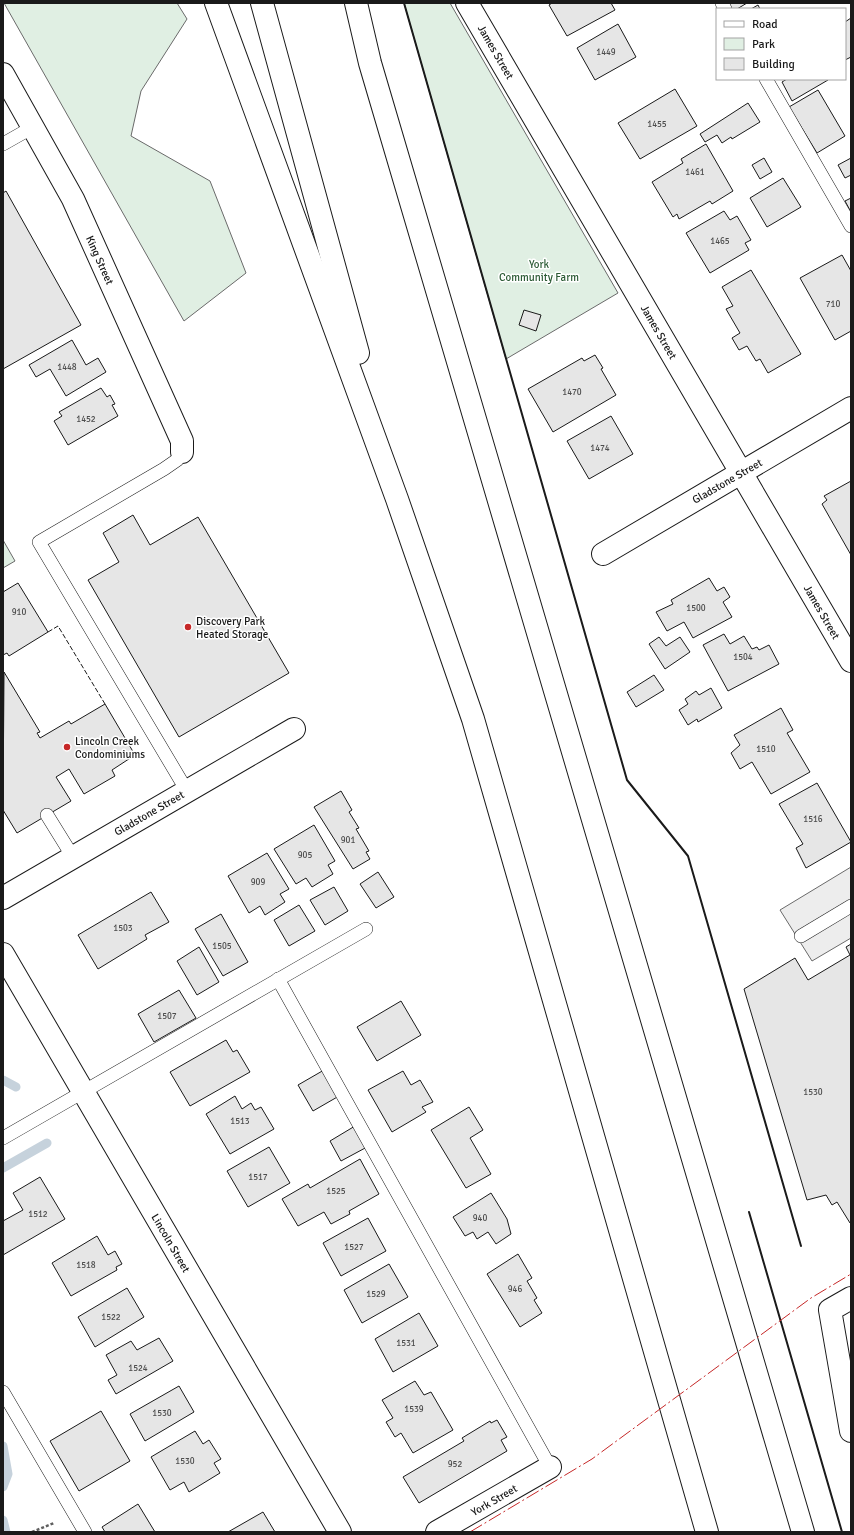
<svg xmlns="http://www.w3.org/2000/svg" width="854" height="1535" viewBox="0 0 854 1535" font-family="Signika,sans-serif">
  <rect width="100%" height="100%" fill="#fff"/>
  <!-- green -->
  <g fill="#e0efe3" stroke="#6a6a6a">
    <polygon points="4,3 177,3 187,19 141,91 131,136 210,181 246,273 184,321"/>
    <polygon points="404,3 450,3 618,293 506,359"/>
    <polygon points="3,540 15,561 3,568"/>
  </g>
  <!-- parking -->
  <polygon fill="#ededed" stroke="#6a6a6a" points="851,867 851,938 812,961 780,910"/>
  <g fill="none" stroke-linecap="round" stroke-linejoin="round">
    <!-- stream -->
    <g stroke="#c6d2dc" stroke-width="9">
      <polyline points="3,1080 16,1087"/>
      <polyline points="3,1168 47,1143"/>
      <polyline points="3,1446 8,1474 3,1487"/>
      <polyline points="3,1520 6,1532"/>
    </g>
  </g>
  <!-- building -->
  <g fill="#e6e6e6" stroke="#1a1a1a">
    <polygon points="552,3 611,3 615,10 567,36 549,5"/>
    <polygon points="727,3 747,3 737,9 730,9"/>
    <polygon points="758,5 760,9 751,9"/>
    <polygon points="851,18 851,57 845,60 845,22"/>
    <polygon points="618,24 636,57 595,80 577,48"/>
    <polygon points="787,79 827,79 828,80 792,101 782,82"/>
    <polygon points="675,89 697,126 640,159 618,123"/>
    <polygon points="818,90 845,136 817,153 789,107"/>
    <polygon points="748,103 760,122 732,139 731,137 722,143 717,135 705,142 700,134"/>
    <polygon points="706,144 733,191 712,204 710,201 679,219 677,214 673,217 652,182 683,163 681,159"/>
    <polygon points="764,158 772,172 760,179 752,165"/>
    <polygon points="851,158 851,175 845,178 838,165"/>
    <polygon points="783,178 801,207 767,227 750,198"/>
    <polygon points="6,191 81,325 3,369 3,193"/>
    <polygon points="851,198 851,212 845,201"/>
    <polygon points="724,211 730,220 737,216 751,240 745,243 749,250 710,273 686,233"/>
    <polygon points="842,255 851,271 851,331 835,340 800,278"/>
    <polygon points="751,270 801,354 768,373 760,359 756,361 747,346 739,350 732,338 740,333 726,309 733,306 722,287"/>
    <polygon points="524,310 541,315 536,331 519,325"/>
    <polygon points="72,340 86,365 98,358 106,372 66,396 50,369 36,377 29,365"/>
    <polygon points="595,355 603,368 601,369 616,395 553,432 528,389 582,358 584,361"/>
    <polygon points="101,388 107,397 110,395 115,404 112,405 118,416 68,445 54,421 62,416 59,412"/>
    <polygon points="611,416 633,454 589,479 567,441"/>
    <polygon points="851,481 851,555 822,504 827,500 824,496"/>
    <polygon points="133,515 150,545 198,517 289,673 179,737 88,580 119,562 103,533"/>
    <polygon points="709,578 717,591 724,587 730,597 723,602 732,617 693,638 684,622 667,631 656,612 673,604 671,600"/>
    <polygon points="18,583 48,632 9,656 7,653 3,655 3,592"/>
    <polygon points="724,634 730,644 744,636 752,649 757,647 759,650 769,645 779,664 728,691 703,645"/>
    <polygon points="659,637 666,646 680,637 690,652 665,669 649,644"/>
    <polygon points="4,672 40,732 37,733 40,738 69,721 71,724 105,704 135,755 112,770 115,776 84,794 69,769 56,777 71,801 17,833 3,810"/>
    <polygon points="654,675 664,690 636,707 627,692"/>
    <polygon points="711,688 722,708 698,722 697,719 688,725 679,710 688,704 685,699 696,691 699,695"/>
    <polygon points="781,708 793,730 787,733 810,772 771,794 752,762 740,769 731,753 740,745 734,735"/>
    <polygon points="817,783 851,842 806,868 796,848 803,844 779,804"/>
    <polygon points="341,791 352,810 349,812 359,828 356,829 369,851 366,852 370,859 353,869 314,807"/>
    <polygon points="314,825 335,861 328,865 333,874 312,887 306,878 296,884 274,849"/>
    <polygon points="267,853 289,889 280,894 285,902 265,915 260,906 249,913 228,876"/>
    <polygon points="378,872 394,897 376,908 360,884"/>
    <polygon points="334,887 348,911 325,925 310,900"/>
    <polygon points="151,892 169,922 145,935 147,939 98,969 78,935"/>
    <polygon points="299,905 315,931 289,946 274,920"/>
    <polygon points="221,914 248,962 223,976 195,929"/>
    <polygon points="851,944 851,1223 850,1223 837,1202 832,1205 826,1195 807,1200 744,989 795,958 808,980 850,955 846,947"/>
    <polygon points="199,947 219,982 197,995 177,961"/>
    <polygon points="179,990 196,1018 154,1042 138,1014"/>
    <polygon points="401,1001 421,1035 377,1061 357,1027"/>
    <polygon points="226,1040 233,1052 237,1050 250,1072 190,1106 170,1072"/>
    <polygon points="324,1070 339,1096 313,1111 298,1085"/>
    <polygon points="403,1071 411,1085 420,1080 433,1102 422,1107 426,1112 392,1132 368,1090"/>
    <polygon points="235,1096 242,1109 251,1103 255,1110 261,1107 274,1129 230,1154 206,1114"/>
    <polygon points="469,1107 483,1130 470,1138 491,1174 466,1188 431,1130"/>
    <polygon points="355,1126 367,1147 341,1161 330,1141"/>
    <polygon points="269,1147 290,1183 248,1207 227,1171"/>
    <polygon points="360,1159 379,1194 349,1211 350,1214 331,1224 324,1212 298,1226 282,1199 308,1184 310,1188"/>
    <polygon points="40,1177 65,1219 3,1255 3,1221 23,1210 13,1193"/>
    <polygon points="491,1193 507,1219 511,1234 496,1244 488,1232 477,1239 473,1232 465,1236 453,1217"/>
    <polygon points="368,1218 386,1251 341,1276 323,1243"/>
    <polygon points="97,1236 108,1255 115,1251 122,1264 116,1267 117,1270 71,1296 52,1263"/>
    <polygon points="518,1254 532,1278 527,1281 537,1298 534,1300 542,1313 520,1327 487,1274"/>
    <polygon points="389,1264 408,1297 362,1323 344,1290"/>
    <polygon points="127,1288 144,1317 95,1347 78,1317"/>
    <polygon points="419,1313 438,1346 393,1372 375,1339"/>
    <polygon points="159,1338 173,1361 116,1394 108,1380 117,1375 106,1355 131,1341 137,1350"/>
    <polygon points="415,1381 424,1395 431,1392 453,1430 413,1453 401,1433 395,1437 386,1422 393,1418 382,1400"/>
    <polygon points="179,1386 194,1412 145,1441 130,1414"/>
    <polygon points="101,1411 130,1461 79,1491 50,1441"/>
    <polygon points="497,1420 507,1437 501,1440 507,1451 419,1503 403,1477 464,1441 462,1438 490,1421 491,1423"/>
    <polygon points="195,1431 203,1444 209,1440 221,1459 214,1463 220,1473 189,1492 184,1482 170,1490 151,1457"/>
    <polygon points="138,1504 155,1532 105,1532 102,1527"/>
    <polygon points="263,1512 275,1532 228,1532"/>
  </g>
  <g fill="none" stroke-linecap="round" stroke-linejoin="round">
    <defs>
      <g id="lane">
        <polyline points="722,3 725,9"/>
        <polyline points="766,79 851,226"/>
        <polyline points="3,144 33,127"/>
        <polyline points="182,452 177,460 164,469 39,542 187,791"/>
        <polyline points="47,815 73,857"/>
        <polyline points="801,936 851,906"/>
        <polyline points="278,979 550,1467"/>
        <polyline points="3,1138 366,929"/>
        <polyline points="3,1392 85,1532"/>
      </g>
      <g id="street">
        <polyline points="467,3 851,661"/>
        <polyline points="3,74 73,199 182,441 182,452"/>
        <polyline points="603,554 851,408"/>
        <polyline points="3,898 294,729"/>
        <polyline points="851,1298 830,1310 851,1431"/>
        <polyline points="437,1532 550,1467"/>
      </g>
      <polyline id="secondary" points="3,954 340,1532"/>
      <g id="highway">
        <polyline points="216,3 397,499 473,719 707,1532"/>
        <polyline points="262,3 358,353"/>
        <polyline points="356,3 370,63 803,1532"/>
      </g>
    </defs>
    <!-- lane casing -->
    <use href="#lane" stroke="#1a1a1a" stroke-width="14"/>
    <!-- street casing -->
    <use href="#street" stroke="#1a1a1a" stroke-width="24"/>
    <!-- secondary casing -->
    <use href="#secondary" stroke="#1a1a1a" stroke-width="24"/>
    <!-- highway casing -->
    <use href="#highway" stroke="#1a1a1a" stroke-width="24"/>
    <!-- path -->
    <polyline stroke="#5f5f5f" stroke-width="2.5" stroke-dasharray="3 2" stroke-linecap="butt" points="32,1532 54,1523"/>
    <!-- lane -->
    <use href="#lane" stroke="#fff" stroke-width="13"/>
    <!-- street -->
    <use href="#street" stroke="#fff" stroke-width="22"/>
    <!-- secondary -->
    <use href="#secondary" stroke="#fff" stroke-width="22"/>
    <!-- highway -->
    <use href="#highway" stroke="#fff" stroke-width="22"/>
    <!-- fence -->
    <polyline stroke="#1a1a1a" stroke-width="1" stroke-dasharray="5 2" stroke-linecap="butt" points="48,632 58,626 105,704"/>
    <!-- wall -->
    <g stroke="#1a1a1a" stroke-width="2">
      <polyline points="404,3 627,780 688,856 801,1246"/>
      <polyline points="749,1212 842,1532"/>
    </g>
    <!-- power -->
    <polyline stroke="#c62828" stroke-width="1" stroke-dasharray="14 3 2 3" stroke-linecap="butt" points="470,1532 592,1459 811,1298 851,1274"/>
  </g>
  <!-- markers -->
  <g fill="#c62828" stroke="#fff" stroke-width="1.5">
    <circle cx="188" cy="627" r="4"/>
    <circle cx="67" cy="747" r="4"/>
  </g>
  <g text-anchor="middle" stroke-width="3" stroke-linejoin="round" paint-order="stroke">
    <!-- number labels -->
    <g font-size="9" fill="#4d4d4d">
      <text x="606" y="55">1449</text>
      <text x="657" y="127">1455</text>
      <text x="695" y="175">1461</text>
      <text x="720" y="244">1465</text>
      <text x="833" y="307">710</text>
      <text x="67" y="370">1448</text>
      <text x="572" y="395">1470</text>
      <text x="86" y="422">1452</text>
      <text x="600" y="451">1474</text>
      <text x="696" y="611">1500</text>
      <text x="19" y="615">910</text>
      <text x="743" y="660">1504</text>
      <text x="766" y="752">1510</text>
      <text x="813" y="822">1516</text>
      <text x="348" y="843">901</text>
      <text x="305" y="858">905</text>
      <text x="258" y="885">909</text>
      <text x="123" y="931">1503</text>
      <text x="222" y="949">1505</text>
      <text x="167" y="1019">1507</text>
      <text x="813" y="1095">1530</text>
      <text x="240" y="1124">1513</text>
      <text x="258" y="1180">1517</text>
      <text x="336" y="1194">1525</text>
      <text x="38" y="1217">1512</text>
      <text x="480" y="1221">940</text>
      <text x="354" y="1250">1527</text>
      <text x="86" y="1268">1518</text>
      <text x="515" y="1292">946</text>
      <text x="376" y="1297">1529</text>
      <text x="111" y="1320">1522</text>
      <text x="406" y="1346">1531</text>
      <text x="138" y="1371">1524</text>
      <text x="414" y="1412">1539</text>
      <text x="162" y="1416">1530</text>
      <text x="185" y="1464">1530</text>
      <text x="455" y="1467">952</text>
    </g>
    <!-- street labels -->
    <g font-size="11" fill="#1a1a1a" stroke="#fff">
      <text transform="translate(496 52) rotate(60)" y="4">James Street</text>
      <text transform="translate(100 260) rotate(66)" y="4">King Street</text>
      <text transform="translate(659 332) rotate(60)" y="4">James Street</text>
      <text transform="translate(727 481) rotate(-30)" y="4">Gladstone Street</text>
      <text transform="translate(822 612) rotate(60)" y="4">James Street</text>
      <text transform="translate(149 813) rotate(-30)" y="4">Gladstone Street</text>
      <text transform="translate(171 1243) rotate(60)" y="4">Lincoln Street</text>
      <text transform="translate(494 1500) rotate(-30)" y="4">York Street</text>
    </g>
    <!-- park labels -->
    <g font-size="11" fill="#2b5a34" stroke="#fff">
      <text x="539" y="268">York<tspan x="539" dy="13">Community Farm</tspan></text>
    </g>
    <!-- poi labels -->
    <g font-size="11" fill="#1a1a1a" stroke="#fff" text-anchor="start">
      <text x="196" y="625">Discovery Park<tspan x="196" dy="13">Heated Storage</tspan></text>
      <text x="75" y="745">Lincoln Creek<tspan x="75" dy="13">Condominiums</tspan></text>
    </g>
  </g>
  <!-- border -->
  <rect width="854" height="1535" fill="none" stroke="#1a1a1a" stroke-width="8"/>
  <!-- legend -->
  <rect x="716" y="8" width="130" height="72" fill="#ffffff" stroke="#a3a3a3"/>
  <rect x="724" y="21" width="20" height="6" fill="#ffffff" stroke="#a3a3a3"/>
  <text x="752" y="28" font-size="12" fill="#1a1a1a">Road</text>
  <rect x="724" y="38" width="20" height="12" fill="#e0efe3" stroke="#a3a3a3"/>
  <text x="752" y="48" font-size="12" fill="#1a1a1a">Park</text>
  <rect x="724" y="58" width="20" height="12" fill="#e6e6e6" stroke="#a3a3a3"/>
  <text x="752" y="68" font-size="12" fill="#1a1a1a">Building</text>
</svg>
